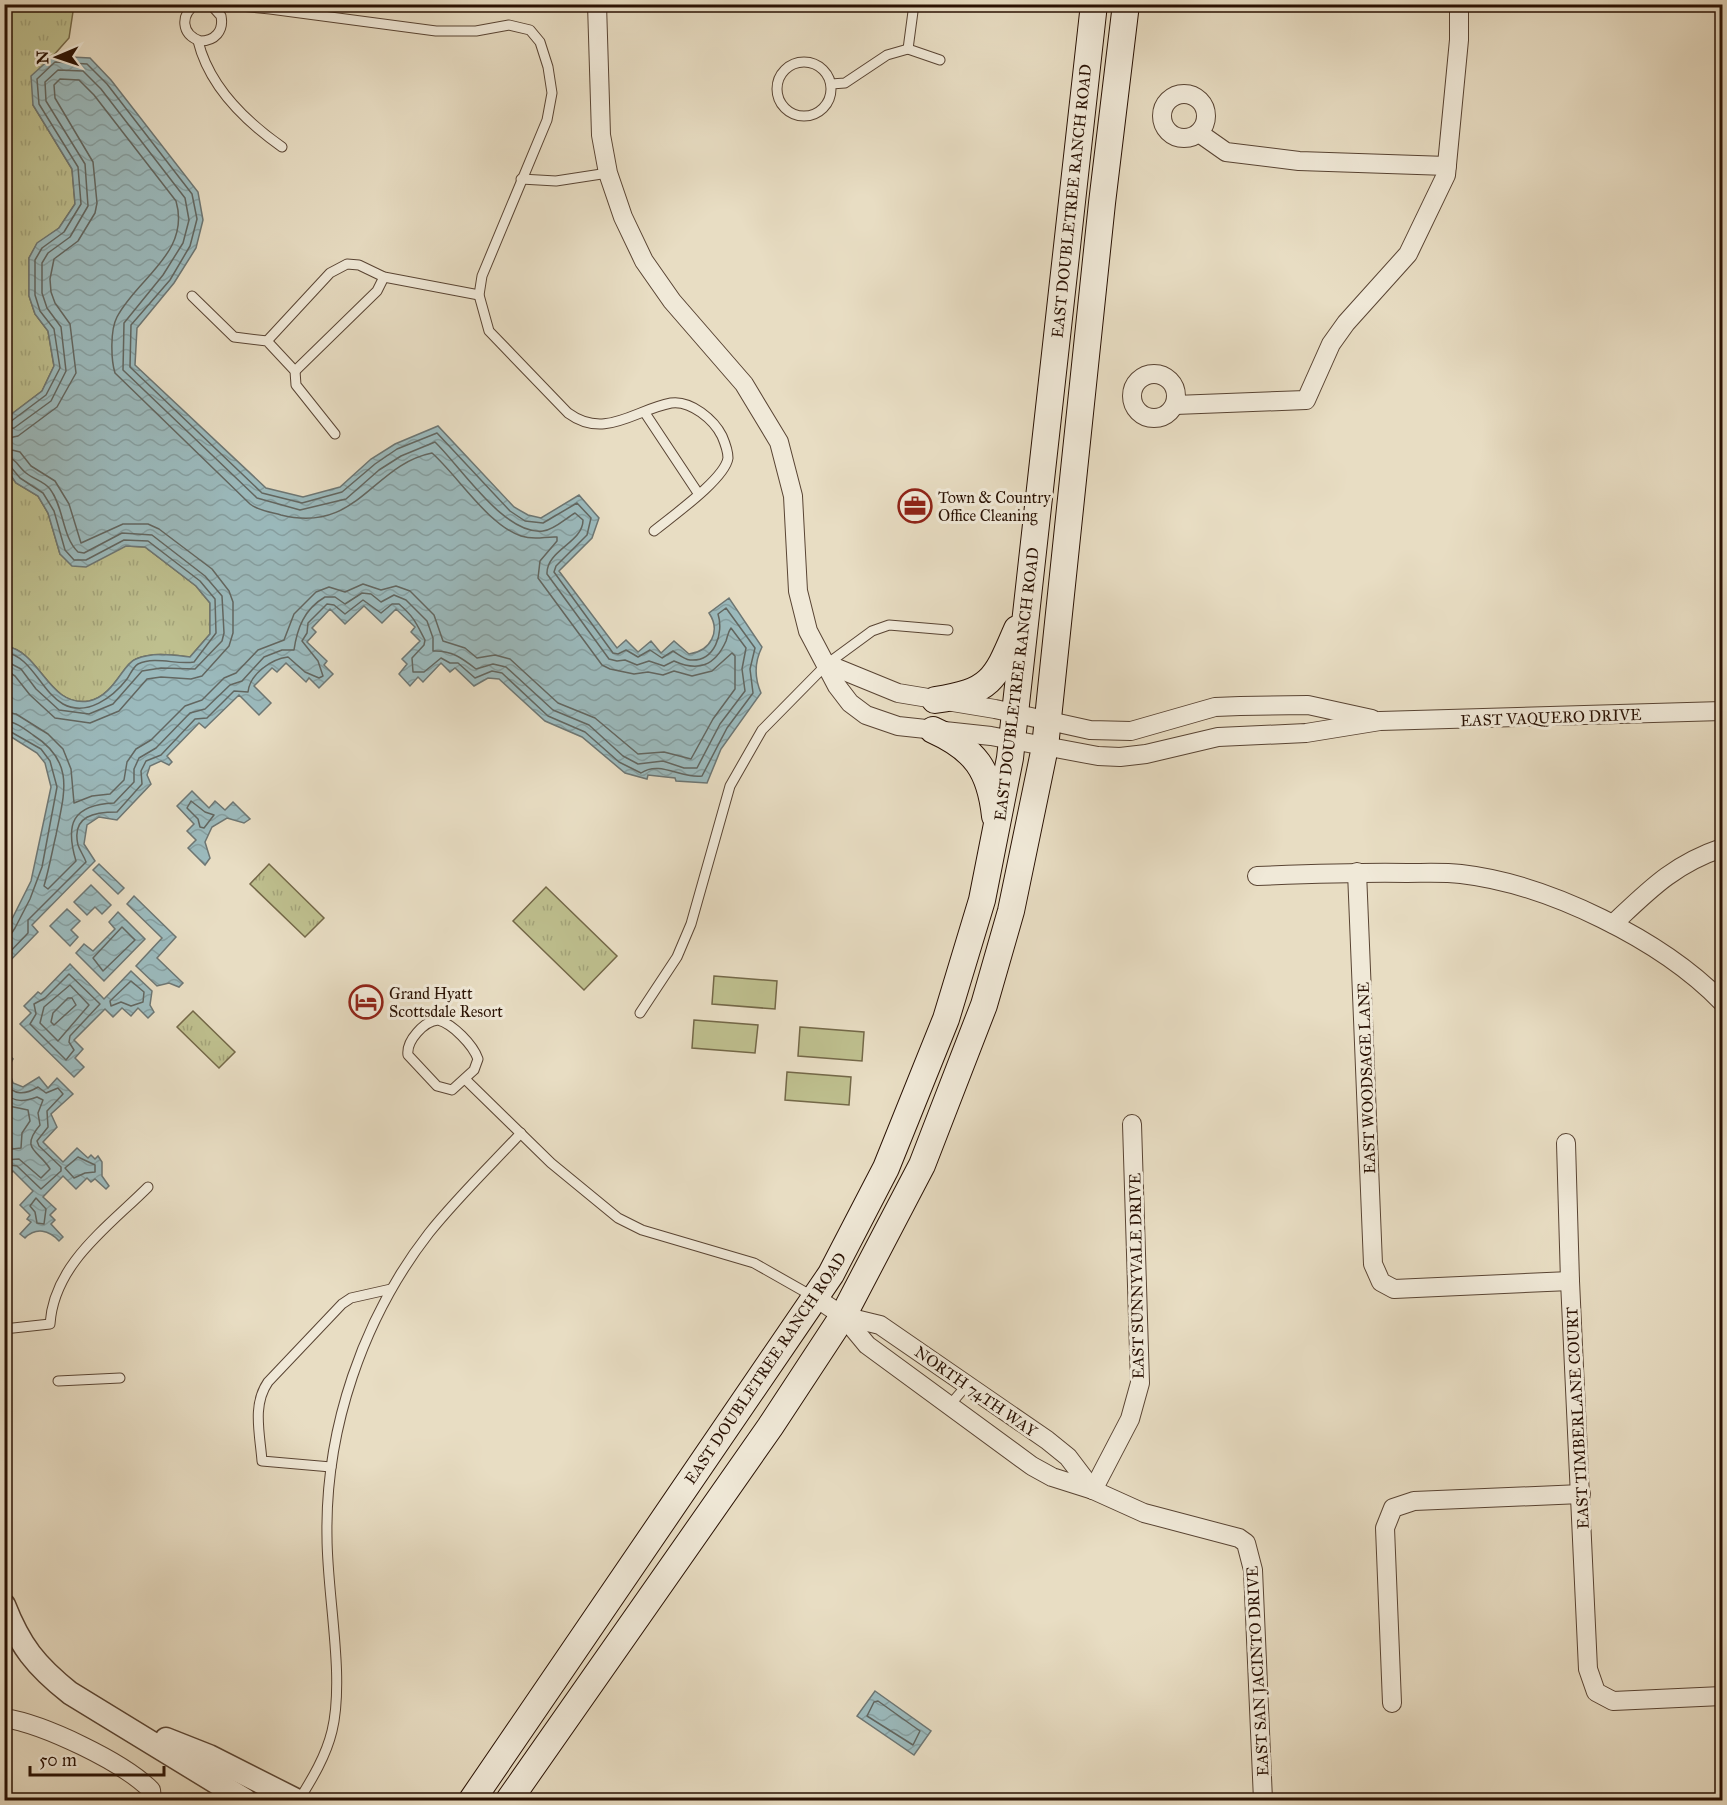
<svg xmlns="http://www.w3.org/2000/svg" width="1727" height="1805" viewBox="0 0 1727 1805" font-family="'IM FELL Great Primer',serif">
  <defs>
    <pattern id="grass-tufts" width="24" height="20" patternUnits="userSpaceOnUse" patternTransform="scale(1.5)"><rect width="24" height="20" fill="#bebf8e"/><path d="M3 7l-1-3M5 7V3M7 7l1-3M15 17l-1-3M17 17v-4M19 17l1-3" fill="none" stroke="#a3a379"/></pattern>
    <pattern id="water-waves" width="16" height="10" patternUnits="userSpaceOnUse" patternTransform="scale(1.5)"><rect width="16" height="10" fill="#9bbabd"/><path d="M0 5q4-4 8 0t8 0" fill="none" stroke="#869fa1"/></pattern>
  </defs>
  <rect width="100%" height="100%" fill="#e8ddc3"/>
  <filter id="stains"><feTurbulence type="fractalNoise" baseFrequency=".00333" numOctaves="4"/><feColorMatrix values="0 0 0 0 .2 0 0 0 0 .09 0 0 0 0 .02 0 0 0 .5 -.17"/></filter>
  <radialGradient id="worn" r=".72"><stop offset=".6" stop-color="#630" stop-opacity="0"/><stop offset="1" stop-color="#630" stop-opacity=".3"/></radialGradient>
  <!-- grass -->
  <g fill="url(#grass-tufts)" stroke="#746848" stroke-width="1.5">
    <polygon points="5,5 74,5 69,38 53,56 33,105 72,169 75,204 59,228 37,244 29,258 29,296 35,314 48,331 54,366 42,391 5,419"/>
    <path d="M4,467L16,483L38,496L48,513L60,554L126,546L145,547L196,586L210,603V634L190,657C172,655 153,652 136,659C123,664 114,696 89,701C48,708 41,651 5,646Z"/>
    <polygon points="269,864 324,918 305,937 250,884"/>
    <polygon points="546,887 617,956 584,990 513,921"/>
    <polygon points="193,1011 235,1052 219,1068 177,1027"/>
  </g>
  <!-- pitch -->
  <g fill="#bebf8e" stroke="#746848" stroke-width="1.5">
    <polygon points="714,976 777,981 775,1009 712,1004"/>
    <polygon points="694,1020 758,1025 755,1053 692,1048"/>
    <polygon points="800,1027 864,1032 862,1061 798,1056"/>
    <polygon points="787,1072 851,1077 849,1105 785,1100"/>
  </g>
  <!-- water -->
  <g fill="url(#water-waves)" stroke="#6d7673" stroke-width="1.5">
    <path d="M53,56L90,58L111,80L198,192L203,220L196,248L174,283L137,328L135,365L266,488L303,497L340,487L371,459L395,444L438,426L514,507L528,515L541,518L579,495L599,518L592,538L559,571L617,648L626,640L638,652L651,641L661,653L674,641L689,654C711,651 721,631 709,613L729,598L762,647C754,663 754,677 761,693L721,749L707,783L676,781L675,778L648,775L647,779L625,773L582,737L545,721L499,679L488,678L474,686L455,668L450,672L441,663L423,682L418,677L410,686L399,674L407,664L402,659L420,641L411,632L415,627L396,609L382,623L364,606L345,624L330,609L312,628L316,632L307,642L327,661L324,665L333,674L319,688L309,678L306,682L286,663L277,672L272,668L254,686L271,703L259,715L239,695L205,728L199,723L167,756L172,762L169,765L161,761L150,766L147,775L151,784L117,820L99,817L87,825L84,844L95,861L32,925L38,932L5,966V933L31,881L51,787L45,763L37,753L5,733V646C41,651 48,708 89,701C114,696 123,663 136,659C153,652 172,655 190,657L210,634V603L196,586L145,547L126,546L86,567L72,566L60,554L48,513L38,496L16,483L5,467V419L42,391L54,366L48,331L35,314L29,296V258L37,243L59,228L75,204L72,169L33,105L31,76Z"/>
    <polygon points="192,791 209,808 215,801 225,810 233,802 250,819 244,823 227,818 212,827 205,842 210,858 205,865 188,848 196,840 187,831 194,824 177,806"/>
    <polygon points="99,864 124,888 118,894 93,870"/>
    <polygon points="91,885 111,905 102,914 95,907 87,915 74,902"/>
    <polygon points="134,896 176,937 157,958 183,983 179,987 169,983 157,986 136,966 162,938 127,904"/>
    <polygon points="67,909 80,921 71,930 78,937 70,946 50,926"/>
    <polygon points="118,912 145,939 104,981 76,953 84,944 93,951 115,929 109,922"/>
    <polygon points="70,964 104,999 131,971 152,991 150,1005 154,1012 148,1018 138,1008 131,1016 122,1008 113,1017 105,1009 74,1040 83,1049 75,1058 84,1067 74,1077 20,1024 31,1013 24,1006 38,992 41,994"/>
    <path d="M4,1050L13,1059L8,1068L13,1083L23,1087L39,1077L48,1088L57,1078L73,1094L51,1114L57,1127L43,1142L63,1162L77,1148L88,1158L91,1155L95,1159L98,1156L102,1162V1176L109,1186L106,1189L95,1179L91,1182L87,1178L76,1189L63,1176L43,1197L56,1209L50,1215L55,1220L51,1224L63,1237L59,1241C49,1230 36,1227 25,1238L20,1234L31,1222L27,1219L30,1215L20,1205L33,1191L13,1171L5,1179Z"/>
    <polygon points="875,1691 931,1731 914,1755 857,1716"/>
  </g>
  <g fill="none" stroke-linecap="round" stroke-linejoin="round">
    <!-- shore -->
    <g stroke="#626660" stroke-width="1.5">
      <path d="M4,423L10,422L46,395L60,368L54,329L40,311L35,295V260L42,248L64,232L81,204L78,167L39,104L37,79L55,62L87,64L107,84L192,194L197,219L190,246L170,280L131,325L130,367L262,493L302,503L342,492L375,464L397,449L437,433L510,511L525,521L543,523L577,503L591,518L587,535L556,566L554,572L613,653L618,654L626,650L638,657L650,650L662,658L673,651C678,654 684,659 690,660C715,662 724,633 718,614L726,608L755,648L750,669L753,693L727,728L702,776C681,779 660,760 641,773L619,762L585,732L548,716L502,673L492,671L475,678L458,663H450L441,658L424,672H413L412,658L424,645L425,640C416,623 415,618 399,604H392L381,613L363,600L345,614L334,605L327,604L308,623L307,633L302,641L318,661L323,676L319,678L305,672L288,657C271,659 250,674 248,692L234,691L207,718L195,719L161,755L146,761L141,771L142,784L117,812C96,812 71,815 78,845C80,851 84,856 86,862L28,920V933L4,958"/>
      <path d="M4,430L14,428L51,401L66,371L61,327L47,308L42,293V263L48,253L70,237L88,206L85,164L46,101L45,82L58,70L83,71L101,89L185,198L189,220L183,243L163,275L124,323L123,370L257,498L300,510L346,499L379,470L401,456L435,442C460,466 505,536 543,531C554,530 566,518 575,513L583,520C583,543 546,550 547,574L609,659L617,661L625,660L637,665L649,661L664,666L674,661C698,672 715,666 726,641C728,635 728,632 731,628L746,648L742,669L745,691L720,724L697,768H684L663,761L638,764L623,756L589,725L553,710L506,667L493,664L476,669C462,658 451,650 433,651V638L427,621L406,600L394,595L381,602L371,594L362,593L345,604L335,597H325C304,609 297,629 294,650H282L264,657L242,681L230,685L205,709L190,713L156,748L139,758L134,769V782L114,803C72,805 65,824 76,861L48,889L44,886C49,869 52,852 56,835C64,794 76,762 33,735C25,729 15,721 4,721"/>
      <path d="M4,439L18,436L57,407L76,373L70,324L55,303L51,292L50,279L54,259L78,241L95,213L97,203L93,162L55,98L54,85L60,79L79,80L94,95L176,201C191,253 137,278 117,317C110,330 111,360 115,373L250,504C259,511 270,512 281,515C358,534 372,465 432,453C458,476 488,525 521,536C536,541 545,536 557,537V541L540,561L538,578L602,665L610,669L634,674L648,672L663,675L674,671L692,676L712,671L732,653L735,656V689L713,719L691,759L664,752L638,754L595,718L558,703L510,659L495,655L477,658L465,648L443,641L434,615L410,591L396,586L381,590L363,584L345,592L329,587L316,592L294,614L284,640L258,650L236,673L224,678L202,700L185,706L151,740L136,749L127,762L124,780L110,794L92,796L74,803L71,769L63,749L48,734L16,714L4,712"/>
      <polyline points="4,448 20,452 31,466 55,481 69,504 81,543 123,524 148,524 159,529 212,569 229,591 233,602 233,633 229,646 202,676 191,679 161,677 147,679 119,711 90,723 55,718 30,695 15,676 4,669"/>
      <path d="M4,457C17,458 17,466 26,473C33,479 44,481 50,489C64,507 62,537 78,552L84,553L122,533L152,535L205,576L222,596L224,633L222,641L195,669L161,668L142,671L113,704L89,714L59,710L36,689L21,669L4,660"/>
      <path d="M4,465L10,466L20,478L43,493L54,511L65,550L74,560H86L124,540L148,541L200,581L215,599L216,633L194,662C176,665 156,656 138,664C133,667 130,675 127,679C113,697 87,717 63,704C40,691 32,656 4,652"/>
      <polyline points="4,728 41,749 50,761 57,787 42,867 30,899 15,928 11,934 4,936"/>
      <polygon points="191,801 205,812 214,815 204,828 200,827 198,819 187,808"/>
      <polygon points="122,927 135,940 103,971 93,958"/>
      <polygon points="69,974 100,1004 70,1036 69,1042 74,1050 66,1060 30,1024 36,1014 34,1004 45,998"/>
      <polygon points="131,981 144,992 143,1002 131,1006 121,1002 111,1006 110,1001"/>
      <polygon points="70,985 89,1005 58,1041 40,1023 44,1007"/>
      <polygon points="68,998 72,998 76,1005 54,1025 51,1022 53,1013"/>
      <path d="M4,1082C14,1096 25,1095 38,1087L46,1093L58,1088L63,1094L47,1111L48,1127L37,1141L39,1146L61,1167V1171L41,1189L17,1166L10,1165L4,1170"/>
      <path d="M4,1094C16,1102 24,1102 37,1097L43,1100L38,1113L40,1125C19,1150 39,1150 50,1169L41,1178L19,1159L4,1160"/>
      <polyline points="4,1105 28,1110 30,1121 22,1133 21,1148 4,1150"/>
      <polygon points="78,1157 95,1165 95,1172 85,1173 74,1178 65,1168"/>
      <polygon points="36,1198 46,1209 44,1224 37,1223 35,1212 30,1206"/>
      <polygon points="878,1701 920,1731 913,1745 867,1716 874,1702"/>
    </g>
    <defs>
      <g id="service">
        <path d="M196,4C180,15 181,34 200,41C215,41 224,31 221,16L212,6"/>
        <polyline points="914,4 908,49 940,60"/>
        <path d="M214,7L231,5L270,9L436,31H476L509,25L530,30L540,42L548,67L552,93L547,120L482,276L479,295L489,331L568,413C605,440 634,410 671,403C691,400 714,420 722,436C725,443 728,450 728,458C725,479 671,517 654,531"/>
        <path d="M198,41C209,86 245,121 282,147"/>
        <circle cx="804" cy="89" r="27"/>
        <polyline points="831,84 845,83 887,55 908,49"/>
        <polyline points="521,179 556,181 608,173"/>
        <polyline points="192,296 234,337 267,341 295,371 296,385 335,434"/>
        <polyline points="267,341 330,273 347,264 359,265 384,277 479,295"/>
        <polyline points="295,371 377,291 384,277"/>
        <polyline points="645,413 698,493"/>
        <polyline points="640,1013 677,957 691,924 730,786 762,730 827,664 872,631 889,625 948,630"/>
        <path d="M438,1020C453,1024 473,1045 478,1059L474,1070L452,1090L437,1086L408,1055C406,1041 424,1021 438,1020Z"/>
        <polyline points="466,1080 551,1163 618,1218 642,1230 754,1263 814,1297"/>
        <path d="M4,1329L50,1324C54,1264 108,1227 148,1187"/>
        <polyline points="58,1381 120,1378"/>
        <polyline points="949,1406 967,1385"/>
        <path d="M331,1467L262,1461C260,1434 252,1405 268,1382L342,1304L351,1298L391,1289"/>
        <path d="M299,1800C312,1779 326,1756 332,1731C345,1677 327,1595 327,1537C325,1429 363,1318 429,1233C457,1198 490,1166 521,1133"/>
      </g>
      <g id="minor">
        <polyline points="597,4 601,135 608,173 623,217 644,261 672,301 744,384 779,442 793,496 798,591 808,631 837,686 850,703 866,715 898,726 991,736 1098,756 1120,757 1146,754 1218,737 1306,733 1380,721 1722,711"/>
        <circle cx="1184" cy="116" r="22"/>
        <polyline points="1199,133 1226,152 1299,161 1447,166"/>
        <circle cx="1154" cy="396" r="22"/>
        <polyline points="1175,405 1306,400 1331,344 1346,323 1408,254 1446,175 1459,40 1459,4"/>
        <polyline points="827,664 898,693 995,709 1090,730 1131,731 1215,707 1240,706 1308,705 1372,719"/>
        <polyline points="1357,872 1373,1264 1381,1282 1394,1289 1570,1281"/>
        <path d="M1257,876C1307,874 1357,872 1407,873C1425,873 1443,872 1461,874C1548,884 1662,940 1722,1002"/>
        <path d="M1613,924C1649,890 1674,864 1722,848"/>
        <polyline points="1566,1143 1570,1281 1588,1669 1596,1692 1613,1701 1722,1696"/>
        <polyline points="816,1298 843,1316 867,1345 1032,1466 1052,1477 1093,1490 1144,1513 1239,1538 1246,1543 1253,1570 1263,1800"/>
        <polyline points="843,1316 880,1325 1047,1440 1068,1457 1093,1490"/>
        <polyline points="1093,1490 1130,1419 1140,1383 1132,1124"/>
        <polyline points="1392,1703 1385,1528 1393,1508 1414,1501 1581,1494"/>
        <path d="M4,1718C44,1724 123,1762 151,1790L152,1800"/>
      </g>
      <g id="tertiary">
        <path d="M4,1605C20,1646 36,1666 70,1693L245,1800"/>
        <polyline points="166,1739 209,1756 296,1800"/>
      </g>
      <g id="secondary">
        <path d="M935,700C992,692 996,678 1017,629"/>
        <path d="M933,730C975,749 990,770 995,816"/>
        <polyline points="472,1800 831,1274 886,1168 946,1019 982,900 1010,758 1094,4"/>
        <polyline points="509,1800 770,1427 843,1316 922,1165 984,1005 1011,911 1045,747 1102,203 1126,4"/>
      </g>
    </defs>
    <!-- service casing -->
    <use href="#service" stroke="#594433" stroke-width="11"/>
    <!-- minor casing -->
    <use href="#minor" stroke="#594433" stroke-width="20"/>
    <!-- tertiary casing -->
    <use href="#tertiary" stroke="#594433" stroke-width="25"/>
    <!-- secondary casing -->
    <use href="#secondary" stroke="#291103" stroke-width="28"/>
    <!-- service -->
    <use href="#service" stroke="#f0e9d8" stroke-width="9"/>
    <!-- minor -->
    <use href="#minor" stroke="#f0e9d8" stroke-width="18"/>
    <!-- tertiary -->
    <use href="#tertiary" stroke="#f0e9d8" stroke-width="22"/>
    <!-- secondary -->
    <use href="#secondary" stroke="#f0e9d8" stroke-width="26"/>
  </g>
  <!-- icons -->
  <defs>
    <symbol id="office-ring" viewBox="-11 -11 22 22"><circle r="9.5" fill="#f0e9d8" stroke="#8f2418" stroke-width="1.5"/><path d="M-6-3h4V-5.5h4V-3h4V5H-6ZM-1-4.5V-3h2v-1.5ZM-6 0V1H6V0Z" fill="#8f2418"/></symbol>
    <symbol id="hotel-ring" viewBox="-11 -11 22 22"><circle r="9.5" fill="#f0e9d8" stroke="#8f2418" stroke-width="1.5"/><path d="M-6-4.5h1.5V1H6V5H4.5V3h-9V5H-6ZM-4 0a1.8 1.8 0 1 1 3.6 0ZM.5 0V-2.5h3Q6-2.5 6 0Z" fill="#8f2418"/></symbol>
  </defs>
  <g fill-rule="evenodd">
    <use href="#office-ring" x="896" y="487" width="38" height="38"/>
    <use href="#hotel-ring" x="347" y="983" width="38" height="38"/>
  </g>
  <g text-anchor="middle" stroke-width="6" stroke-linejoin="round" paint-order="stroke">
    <!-- street labels -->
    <g font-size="16" fill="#291103" stroke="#f0e9d8">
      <text transform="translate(1071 201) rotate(-84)" y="6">EAST DOUBLETREE RANCH ROAD</text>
      <text transform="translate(1016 684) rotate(-83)" y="6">EAST DOUBLETREE RANCH ROAD</text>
      <text transform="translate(1551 717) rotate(-2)" y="6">EAST VAQUERO DRIVE</text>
      <text transform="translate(1366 1078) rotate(-92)" y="6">EAST WOODSAGE LANE</text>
      <text transform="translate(1136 1276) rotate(-91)" y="6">EAST SUNNYVALE DRIVE</text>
      <text transform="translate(765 1368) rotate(-56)" y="6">EAST DOUBLETREE RANCH ROAD</text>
      <text transform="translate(976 1391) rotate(35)" y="6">NORTH 74TH WAY</text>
      <text transform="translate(1577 1418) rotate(-93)" y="6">EAST TIMBERLANE COURT</text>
      <text transform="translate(1257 1671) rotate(-93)" y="6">EAST SAN JACINTO DRIVE</text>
    </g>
    <!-- poi labels -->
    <g font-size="16" fill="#291103" stroke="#f0e9d8" text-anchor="start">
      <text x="938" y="503">Town &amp; Country<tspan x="938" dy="18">Office Cleaning</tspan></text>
      <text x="389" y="999">Grand Hyatt<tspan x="389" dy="18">Scottsdale Resort</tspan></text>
    </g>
  </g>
  <!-- margin -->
  <rect width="1727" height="1805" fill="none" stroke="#e8ddc3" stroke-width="24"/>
  <rect x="6" y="6" width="1715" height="1793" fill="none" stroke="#291103" stroke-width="3"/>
  <rect x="12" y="12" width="1703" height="1781" fill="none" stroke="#291103" stroke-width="1.5"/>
  <!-- north arrow -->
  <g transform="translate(57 57) rotate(268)" stroke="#f0e9d8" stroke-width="4.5" paint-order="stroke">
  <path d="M0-4.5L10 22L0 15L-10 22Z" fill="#291103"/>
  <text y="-9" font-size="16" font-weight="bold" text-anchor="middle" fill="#291103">N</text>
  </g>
  <!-- scale -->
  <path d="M30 1766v9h134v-9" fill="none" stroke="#291103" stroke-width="3"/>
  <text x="39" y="1766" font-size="18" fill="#291103" stroke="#f0e9d8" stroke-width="4.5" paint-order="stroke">50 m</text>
  <rect width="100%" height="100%" filter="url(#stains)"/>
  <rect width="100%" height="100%" fill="url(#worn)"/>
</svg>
